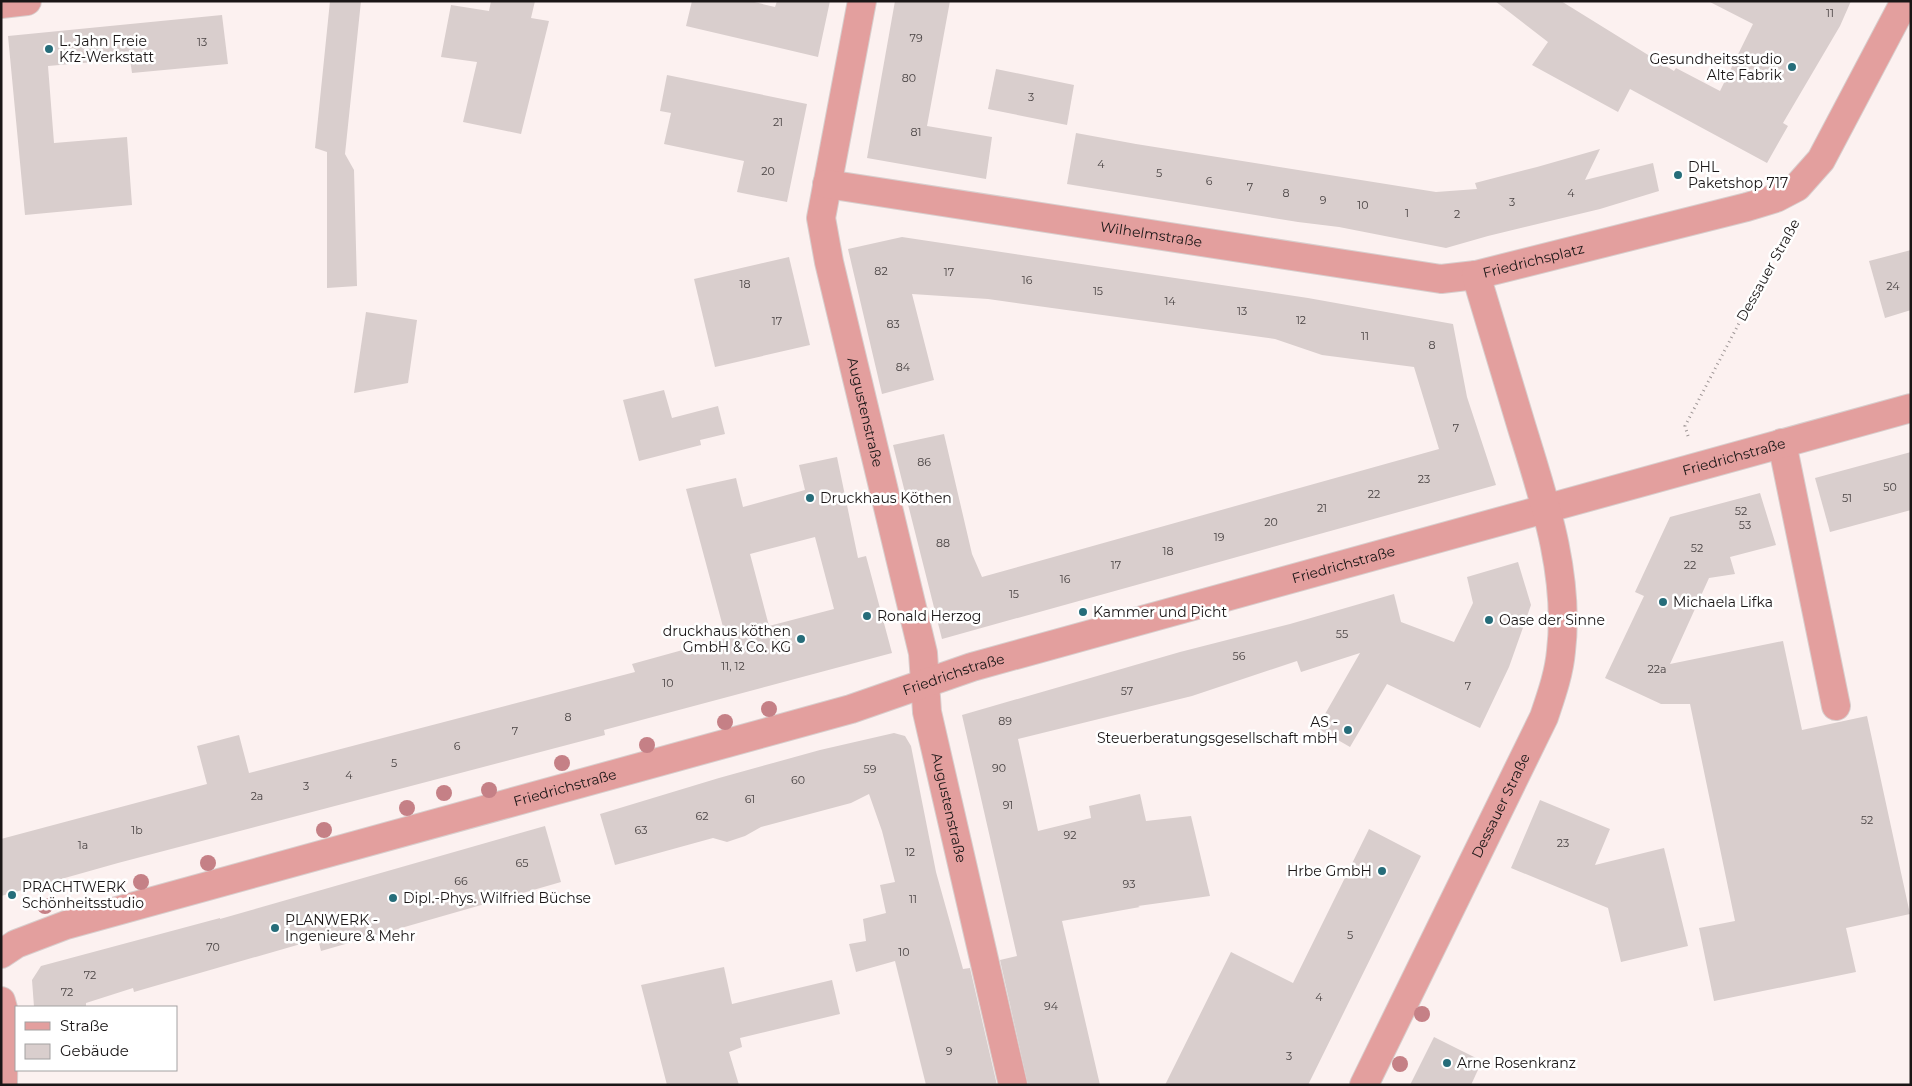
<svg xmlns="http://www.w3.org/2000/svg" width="1912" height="1086" viewBox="0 0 1912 1086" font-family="Montserrat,sans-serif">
  <rect width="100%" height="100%" fill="#fcf1f0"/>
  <!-- building -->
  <g fill="#d9cecd" fill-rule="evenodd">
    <polygon points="330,1 361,1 345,154 354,170 357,286 327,288 327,152 315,148"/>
    <polygon points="491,1 535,1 531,18 549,21 521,134 463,122 477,62 441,57 451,5 489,11"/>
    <polygon points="692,1 750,1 775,7 777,1 830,1 818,57 686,26"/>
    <polygon points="895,1 950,1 927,126 992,137 986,179 867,158"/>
    <polygon points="1495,1 1561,1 1674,71 1676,68 1720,91 1753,24 1708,1 1851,1 1840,26 1783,123 1788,126 1767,163 1630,89 1618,112 1532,65 1548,42"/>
    <polygon points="222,15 228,64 132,73 130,59 48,66 54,143 127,137 132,205 25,215 8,36"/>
    <polygon points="996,69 1074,85 1067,125 988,109"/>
    <polygon points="667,75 807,104 787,202 737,192 744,161 664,144 671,113 660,111"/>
    <polygon points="1076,133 1136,144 1436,192 1477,189 1475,183 1537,167 1600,149 1585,180 1653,163 1659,191 1600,209 1488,236 1446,248 1339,227 1298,222 1067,184"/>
    <polygon points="902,237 1308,298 1453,324 1467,397 1496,485 942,639 893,445 944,434 972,554 982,577 1439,449 1414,367 1322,355 1275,339 988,299 912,294 934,380 882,394 848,249"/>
    <polygon points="1911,250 1911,310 1885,318 1869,261"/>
    <polygon points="789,257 810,345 715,367 694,279"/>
    <polygon points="366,312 417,320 408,383 354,393"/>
    <polygon points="664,390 672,418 718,406 725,434 700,440 701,445 639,461 623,400"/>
    <polygon points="1911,452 1911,510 1830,532 1815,478"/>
    <path d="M837,457L858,558L866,556L892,653L604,730L605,735L118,863L1,896V839L207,784L197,746L239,735L249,773L635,672L632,664L726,638L686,489L736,478L743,507L805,490L799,465ZM815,537L834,609L769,626L750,554Z"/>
    <polygon points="1760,493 1776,545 1730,557 1735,574 1709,578 1670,664 1783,641 1802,730 1867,716 1910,914 1846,928 1856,972 1714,1001 1699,928 1735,921 1690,704 1661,704 1605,678 1644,596 1635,592 1670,517"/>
    <polygon points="1518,562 1531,605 1509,667 1480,728 1387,684 1350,747 1317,728 1360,653 1301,672 1297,661 1192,696 1018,739 1038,831 1091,818 1089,806 1140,794 1146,821 1191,816 1210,896 1138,906 1140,907 1062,921 1100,1085 1028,1085 1000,960 1017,956 962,715 1180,652 1290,624 1394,594 1401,622 1454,642 1473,603 1467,577"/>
    <polygon points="894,733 905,736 911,746 936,872 963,969 970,968 997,1085 926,1085 895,961 856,972 849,944 866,941 863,919 886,913 880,885 895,882 882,831 869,794 851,803 761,827 745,836 727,842 713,838 615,865 600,814 719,778 820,750"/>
    <polygon points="1540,800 1610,829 1595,865 1664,848 1688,946 1621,962 1608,908 1511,868"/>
    <polygon points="545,826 561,882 321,951 318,939 134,992 133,988 86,1003 86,1007 34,1007 32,980 41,966 220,918 220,919"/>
    <polygon points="1369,829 1421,856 1308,1085 1165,1085 1231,952 1293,983"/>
    <polygon points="724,967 732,1004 832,980 840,1014 740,1038 742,1047 729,1052 739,1085 667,1085 641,985"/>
    <polygon points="1434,1037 1482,1061 1471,1085 1410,1085"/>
  </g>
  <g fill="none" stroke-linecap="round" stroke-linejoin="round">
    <defs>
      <g id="minor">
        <path id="s1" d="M862,1L821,218L829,262L923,653L927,712L1013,1085"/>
        <polyline points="1,4 27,1"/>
        <path id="s2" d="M827,184L1441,279L1476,275"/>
        <polyline points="1782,443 1836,706"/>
        <path id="s3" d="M1,954L16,944L66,925L851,709L972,667L1911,408"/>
        <polyline points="1,1001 4,1012 3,1085"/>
        <path id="s4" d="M1364,1085L1544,717C1551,696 1559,674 1561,651C1570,575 1544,499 1522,428C1507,377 1491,326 1476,275L1747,207L1776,198L1797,187L1821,160L1905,1"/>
      </g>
    </defs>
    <!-- minor casing -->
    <use href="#minor" stroke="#d8cecd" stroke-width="30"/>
    <!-- path -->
    <polyline stroke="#9d9595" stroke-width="3" stroke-dasharray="1 4" stroke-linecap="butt" points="1688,436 1685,426 1789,228"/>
    <!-- minor -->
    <use href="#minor" stroke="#e39f9e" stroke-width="28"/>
  </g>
  <!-- trees -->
  <g fill="#c58086">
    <circle cx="769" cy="709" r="8"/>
    <circle cx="725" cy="722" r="8"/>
    <circle cx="647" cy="745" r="8"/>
    <circle cx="562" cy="763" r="8"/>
    <circle cx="489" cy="790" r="8"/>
    <circle cx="444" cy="793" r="8"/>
    <circle cx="407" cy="808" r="8"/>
    <circle cx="324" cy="830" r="8"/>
    <circle cx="208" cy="863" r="8"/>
    <circle cx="141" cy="882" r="8"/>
    <circle cx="45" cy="906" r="8"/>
    <circle cx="1422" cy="1014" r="8"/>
    <circle cx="1400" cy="1064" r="8"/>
  </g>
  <!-- markers -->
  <g fill="#266d7a" stroke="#fff" stroke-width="2">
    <circle cx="49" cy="49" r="5"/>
    <circle cx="1792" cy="67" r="5"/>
    <circle cx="1678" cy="175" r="5"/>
    <circle cx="810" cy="498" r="5"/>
    <circle cx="1663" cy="602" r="5"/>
    <circle cx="1083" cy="612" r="5"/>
    <circle cx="867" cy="616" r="5"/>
    <circle cx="1489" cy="620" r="5"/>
    <circle cx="801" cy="639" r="5"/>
    <circle cx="1348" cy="730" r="5"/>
    <circle cx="1382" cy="871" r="5"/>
    <circle cx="12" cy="895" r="5"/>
    <circle cx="393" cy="898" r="5"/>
    <circle cx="275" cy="928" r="5"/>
    <circle cx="1447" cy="1063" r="5"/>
  </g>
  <g text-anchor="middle" stroke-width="5" stroke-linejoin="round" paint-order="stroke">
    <!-- number labels -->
    <g font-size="11" fill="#4a4444">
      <text x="1830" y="17">11</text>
      <text x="916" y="42">79</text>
      <text x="202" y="46">13</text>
      <text x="909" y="82">80</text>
      <text x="1031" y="101">3</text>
      <text x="778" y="126">21</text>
      <text x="916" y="136">81</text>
      <text x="1101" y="168">4</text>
      <text x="768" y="175">20</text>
      <text x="1159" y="177">5</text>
      <text x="1209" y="185">6</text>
      <text x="1250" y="191">7</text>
      <text x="1286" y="197">8</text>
      <text x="1571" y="197">4</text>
      <text x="1323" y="204">9</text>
      <text x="1512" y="206">3</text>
      <text x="1363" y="209">10</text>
      <text x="1407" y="217">1</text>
      <text x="1457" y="218">2</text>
      <text x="881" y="275">82</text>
      <text x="949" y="276">17</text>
      <text x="1027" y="284">16</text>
      <text x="745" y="288">18</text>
      <text x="1893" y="290">24</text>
      <text x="1098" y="295">15</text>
      <text x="1170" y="305">14</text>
      <text x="1242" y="315">13</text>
      <text x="1301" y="324">12</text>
      <text x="777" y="325">17</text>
      <text x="893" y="328">83</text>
      <text x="1365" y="340">11</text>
      <text x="1432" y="349">8</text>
      <text x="903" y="371">84</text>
      <text x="1456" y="432">7</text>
      <text x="924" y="466">86</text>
      <text x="1424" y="483">23</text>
      <text x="1890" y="491">50</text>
      <text x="1374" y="498">22</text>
      <text x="1847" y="502">51</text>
      <text x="1322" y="512">21</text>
      <text x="1741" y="515">52</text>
      <text x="1271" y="526">20</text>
      <text x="1745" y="529">53</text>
      <text x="1219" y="541">19</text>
      <text x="943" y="547">88</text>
      <text x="1697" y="552">52</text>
      <text x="1168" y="555">18</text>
      <text x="1116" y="569">17</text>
      <text x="1690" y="569">22</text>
      <text x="1065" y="583">16</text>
      <text x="1014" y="598">15</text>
      <text x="1342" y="638">55</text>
      <text x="1239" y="660">56</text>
      <text x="733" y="670">11, 12</text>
      <text x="1657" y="673">22a</text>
      <text x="668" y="687">10</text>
      <text x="1468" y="690">7</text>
      <text x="1127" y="695">57</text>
      <text x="568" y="721">8</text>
      <text x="1005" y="725">89</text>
      <text x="515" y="735">7</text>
      <text x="457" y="750">6</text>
      <text x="394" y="767">5</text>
      <text x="999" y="772">90</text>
      <text x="870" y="773">59</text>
      <text x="349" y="779">4</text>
      <text x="798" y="784">60</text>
      <text x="306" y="790">3</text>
      <text x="257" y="800">2a</text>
      <text x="750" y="803">61</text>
      <text x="1008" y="809">91</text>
      <text x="702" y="820">62</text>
      <text x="1867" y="824">52</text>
      <text x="137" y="834">1b</text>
      <text x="641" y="834">63</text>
      <text x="1070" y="839">92</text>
      <text x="1563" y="847">23</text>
      <text x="83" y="849">1a</text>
      <text x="910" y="856">12</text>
      <text x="522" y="867">65</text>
      <text x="461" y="885">66</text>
      <text x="1129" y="888">93</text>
      <text x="913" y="903">11</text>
      <text x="1350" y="939">5</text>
      <text x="213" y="951">70</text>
      <text x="904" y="956">10</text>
      <text x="90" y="979">72</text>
      <text x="67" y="996">72</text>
      <text x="1319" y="1001">4</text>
      <text x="1051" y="1010">94</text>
      <text x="949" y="1055">9</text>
      <text x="1289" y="1060">3</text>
    </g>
    <!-- poi labels -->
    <g font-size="14" fill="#1a1616" stroke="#fff" text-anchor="start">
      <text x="59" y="46">L. Jahn Freie<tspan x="59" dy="16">Kfz-Werkstatt</tspan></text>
      <text x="1782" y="64" text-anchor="end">Gesundheitsstudio<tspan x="1782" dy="16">Alte Fabrik</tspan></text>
      <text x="1688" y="172">DHL<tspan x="1688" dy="16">Paketshop 717</tspan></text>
      <text x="820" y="503">Druckhaus Köthen</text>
      <text x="1673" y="607">Michaela Lifka</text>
      <text x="1093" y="617">Kammer und Picht</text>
      <text x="877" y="621">Ronald Herzog</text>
      <text x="1499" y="625">Oase der Sinne</text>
      <text x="791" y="636" text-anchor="end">druckhaus köthen<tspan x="791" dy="16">GmbH &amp; Co. KG</tspan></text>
      <text x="1338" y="727" text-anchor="end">AS -<tspan x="1338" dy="16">Steuerberatungsgesellschaft mbH</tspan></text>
      <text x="1372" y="876" text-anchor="end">Hrbe GmbH</text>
      <text x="22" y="892">PRACHTWERK<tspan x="22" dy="16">Schönheitsstudio</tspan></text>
      <text x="403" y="903">Dipl.-Phys. Wilfried Büchse</text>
      <text x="285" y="925">PLANWERK -<tspan x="285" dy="16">Ingenieure &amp; Mehr</tspan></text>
      <text x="1457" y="1068">Arne Rosenkranz</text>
    </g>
    <!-- street labels -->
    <g font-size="14" fill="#1a1616" stroke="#fff">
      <text dy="5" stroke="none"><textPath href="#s2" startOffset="328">Wilhelmstraße</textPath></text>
      <text dy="5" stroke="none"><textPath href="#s4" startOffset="925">Friedrichsplatz</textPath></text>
      <text transform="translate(1768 270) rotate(-61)" y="5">Dessauer Straße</text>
      <text dy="5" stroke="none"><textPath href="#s1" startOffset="420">Augustenstraße</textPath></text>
      <text dy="5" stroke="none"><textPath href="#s3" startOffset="1804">Friedrichstraße</textPath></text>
      <text dy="5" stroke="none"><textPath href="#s3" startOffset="1399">Friedrichstraße</textPath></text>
      <text dy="5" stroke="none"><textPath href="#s3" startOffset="994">Friedrichstraße</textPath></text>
      <text dy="5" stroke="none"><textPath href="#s3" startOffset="589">Friedrichstraße</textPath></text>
      <text dy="5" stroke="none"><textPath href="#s4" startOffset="311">Dessauer Straße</textPath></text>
      <text dy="5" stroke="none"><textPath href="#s1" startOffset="825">Augustenstraße</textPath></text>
    </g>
  </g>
  <!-- border -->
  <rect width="1912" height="1086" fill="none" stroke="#1a1616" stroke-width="5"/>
  <!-- legend -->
  <rect x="15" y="1006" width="162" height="65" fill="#ffffff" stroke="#a3a2a2"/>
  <rect x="25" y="1022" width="25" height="8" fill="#e39f9e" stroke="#a3a2a2"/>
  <text x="60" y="1031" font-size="15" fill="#1a1616">Straße</text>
  <rect x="25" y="1044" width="25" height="15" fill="#d9cecd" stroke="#a3a2a2"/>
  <text x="60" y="1056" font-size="15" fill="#1a1616">Gebäude</text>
</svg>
